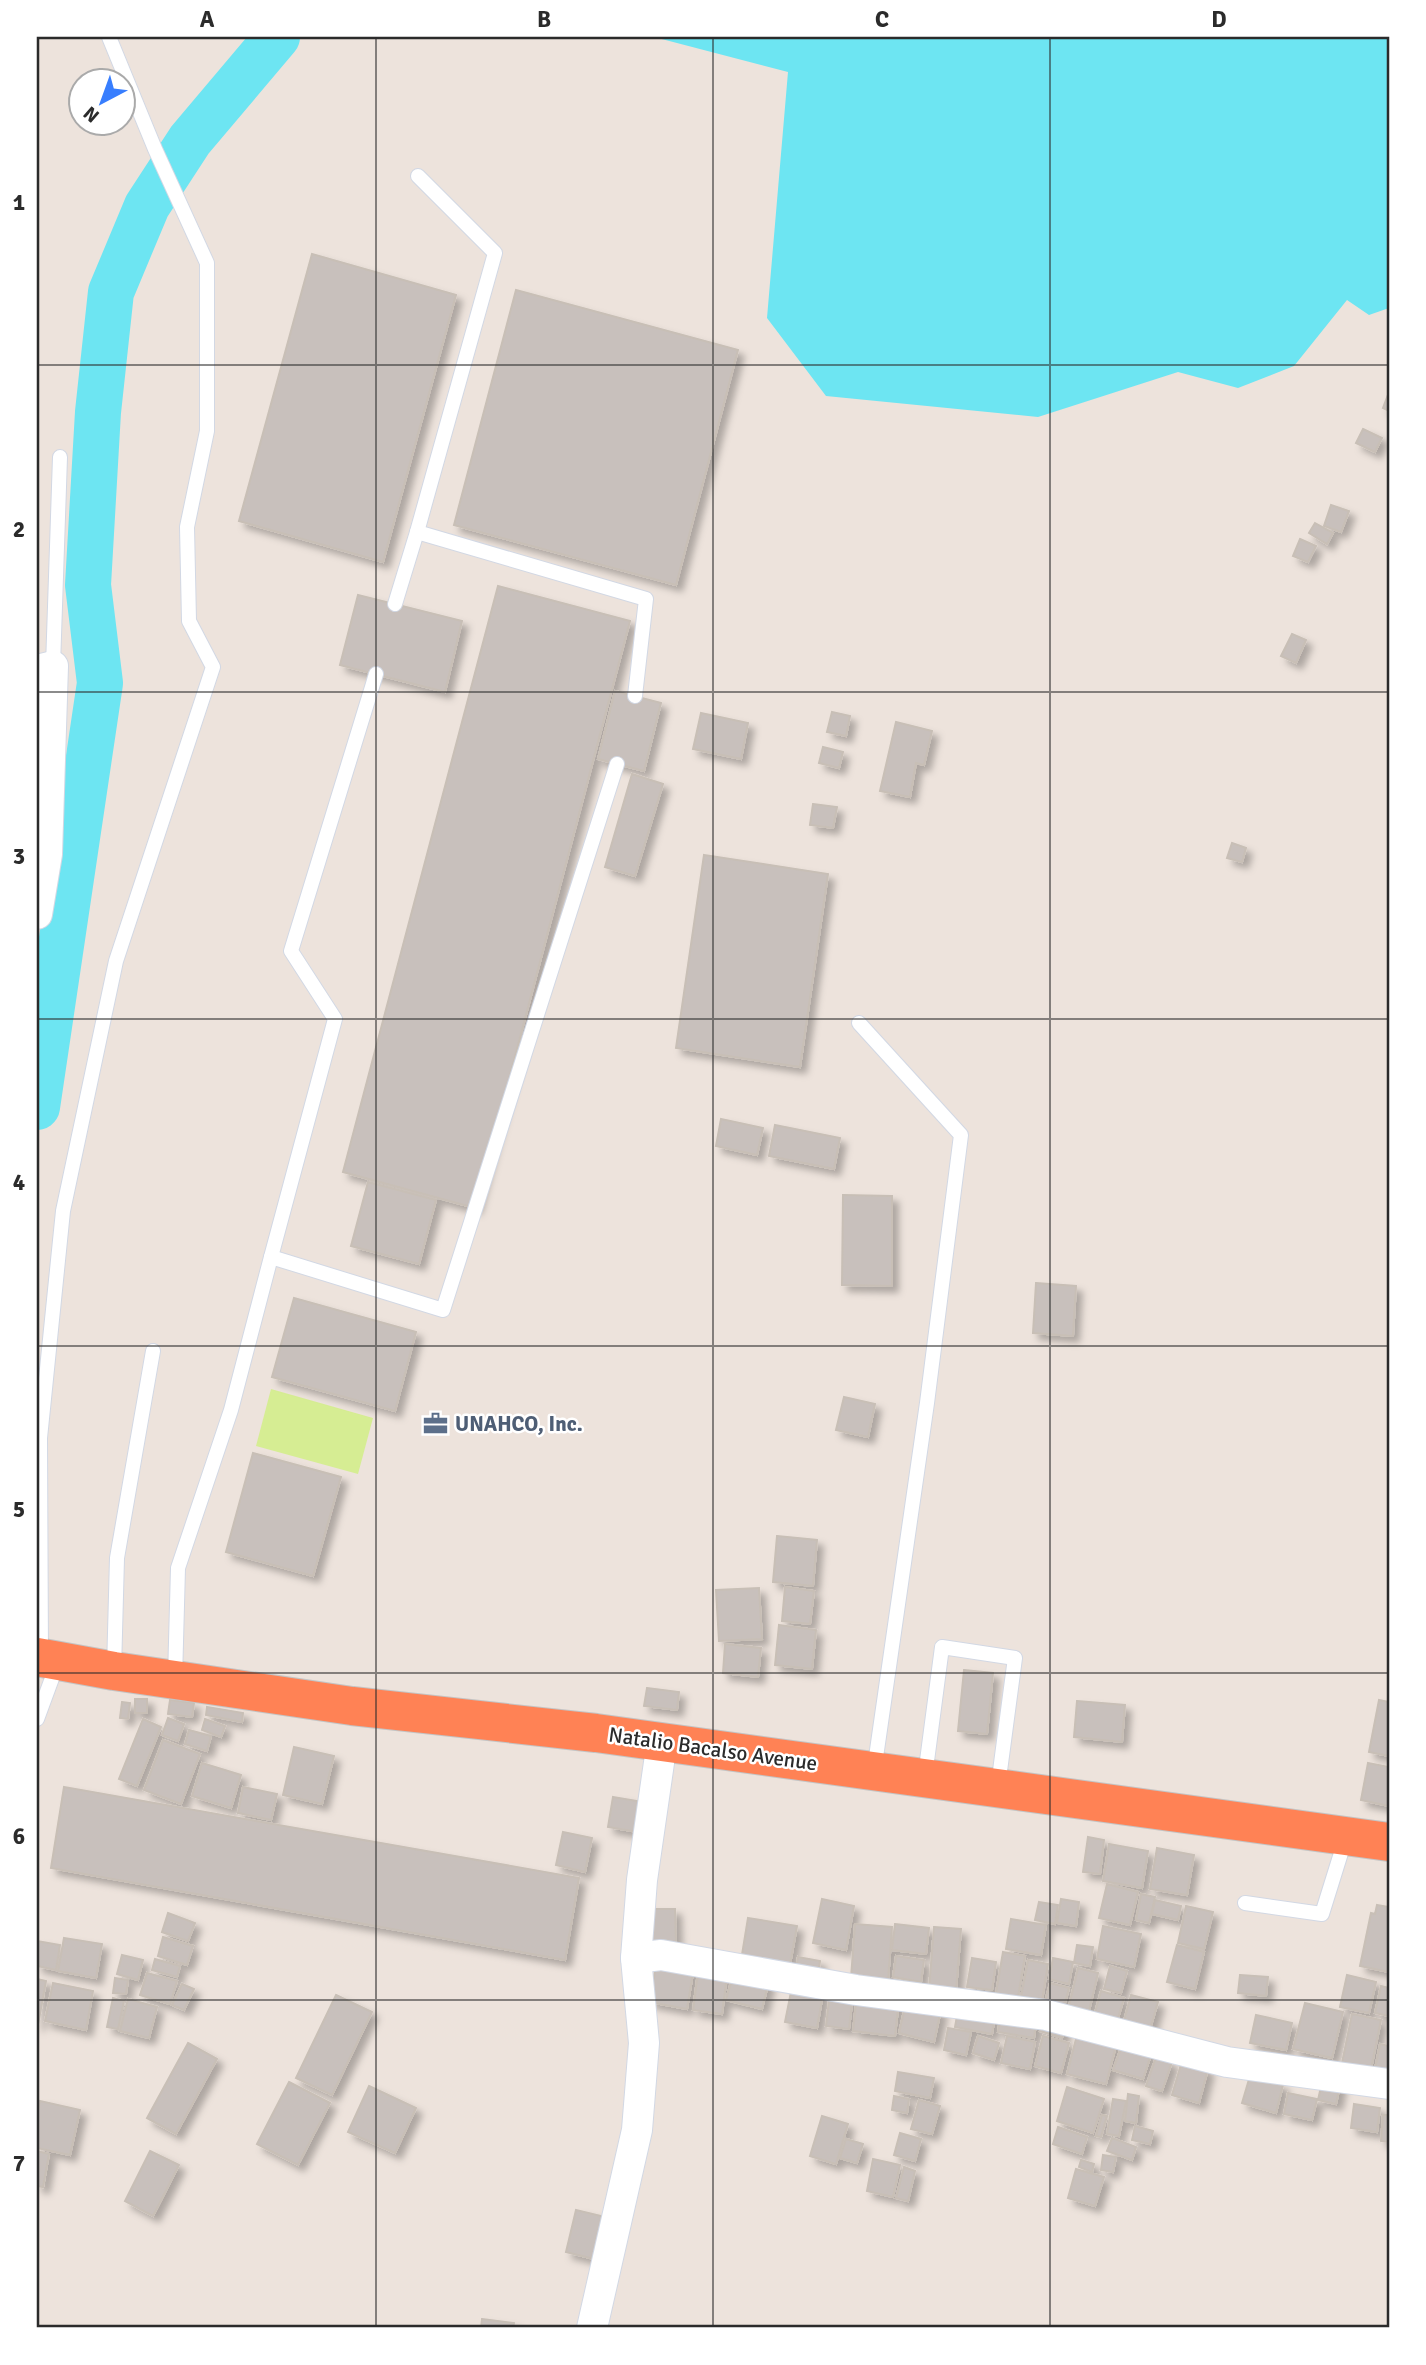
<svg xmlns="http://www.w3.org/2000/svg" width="1426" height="2365" viewBox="0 0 1426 2365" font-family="Signika,sans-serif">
  <defs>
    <filter id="shadow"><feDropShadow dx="6" dy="6" stdDeviation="3.5" flood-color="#0004"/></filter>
  </defs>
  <rect width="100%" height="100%" fill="#ede3dc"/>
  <!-- pitch -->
  <polygon fill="#d6ed93" points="271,1389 373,1418 358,1474 256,1446"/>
  <!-- water -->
  <polygon fill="#6de5f2" points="654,37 1389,37 1389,308 1369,315 1347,300 1294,366 1238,388 1178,372 1038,417 826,396 767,318 788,72"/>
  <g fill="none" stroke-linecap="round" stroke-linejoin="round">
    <!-- river -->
    <polyline stroke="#6de5f2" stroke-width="46" points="37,1107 100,683 88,585 98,412 111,292 147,206 190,140 277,37"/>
  </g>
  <!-- building -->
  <g fill="#c8c0bc" stroke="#c8bfb6" stroke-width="2" filter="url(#shadow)">
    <polygon points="312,254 456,295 383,562 239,521"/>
    <polygon points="516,290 738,350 676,585 454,525"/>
    <polygon points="1389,392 1389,411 1383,408"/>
    <polygon points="1363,429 1382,438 1375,452 1356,443"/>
    <polygon points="1331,505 1349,511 1341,532 1324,526"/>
    <polygon points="1315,523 1333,533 1327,544 1309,533"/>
    <polygon points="1300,539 1316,546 1308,562 1293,556"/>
    <polygon points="498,586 630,621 475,1208 343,1172"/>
    <polygon points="358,595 462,621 445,692 340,665"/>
    <polygon points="1292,634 1306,640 1296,663 1281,656"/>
    <polygon points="615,691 661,703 644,771 598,759"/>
    <polygon points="832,712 850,716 846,736 827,732"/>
    <polygon points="701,713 748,723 741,759 693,749"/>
    <polygon points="896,722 932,731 924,765 916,763 910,797 880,791"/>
    <polygon points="823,747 843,752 839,768 819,763"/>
    <polygon points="632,774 663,784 635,876 605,867"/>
    <polygon points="813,804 837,807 833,828 810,825"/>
    <polygon points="1232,843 1246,848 1242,862 1227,858"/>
    <polygon points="704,855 828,874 800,1067 676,1048"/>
    <polygon points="721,1119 763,1128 757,1155 716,1146"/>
    <polygon points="775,1125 840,1138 834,1169 769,1156"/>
    <polygon points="368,1182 436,1200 419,1264 351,1246"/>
    <polygon points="843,1195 892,1196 892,1286 842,1285"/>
    <polygon points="1036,1283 1076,1286 1073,1336 1033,1333"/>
    <polygon points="294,1298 416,1332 395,1411 272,1377"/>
    <polygon points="844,1397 875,1404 868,1437 836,1430"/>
    <polygon points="253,1453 341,1477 313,1576 226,1552"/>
    <polygon points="777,1536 817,1540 813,1586 773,1582"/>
    <polygon points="785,1587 814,1591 810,1624 782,1621"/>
    <polygon points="759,1588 762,1639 719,1641 716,1590"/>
    <polygon points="779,1625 816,1630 812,1669 775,1665"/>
    <polygon points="725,1644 761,1648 758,1677 723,1673"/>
    <polygon points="964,1670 993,1673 987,1734 958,1731"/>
    <polygon points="647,1688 679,1692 677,1710 644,1706"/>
    <rect x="135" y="1699" width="12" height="14"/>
    <polygon points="170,1700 194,1703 192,1717 168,1714"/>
    <polygon points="1379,1700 1389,1702 1389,1756 1369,1752"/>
    <polygon points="1077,1701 1125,1705 1122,1742 1074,1737"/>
    <polygon points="122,1702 130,1703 128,1719 120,1718"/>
    <polygon points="207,1707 243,1713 242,1722 206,1715"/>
    <polygon points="168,1718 184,1724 178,1741 162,1735"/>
    <polygon points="143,1719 161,1727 137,1786 119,1779"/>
    <polygon points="205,1719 225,1726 221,1737 202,1730"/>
    <polygon points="189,1730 211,1736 207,1751 185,1744"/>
    <polygon points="163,1740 200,1754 181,1804 144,1790"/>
    <polygon points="294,1747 334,1756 322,1804 283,1795"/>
    <polygon points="202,1763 241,1775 231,1808 192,1796"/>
    <polygon points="1368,1763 1389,1767 1389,1806 1361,1800"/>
    <polygon points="64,1787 579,1878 565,1960 51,1868"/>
    <polygon points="243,1787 277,1794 271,1820 238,1813"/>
    <polygon points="613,1797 643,1802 638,1832 608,1827"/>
    <polygon points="563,1832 592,1838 585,1872 556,1865"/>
    <polygon points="1088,1837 1104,1840 1100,1874 1083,1872"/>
    <polygon points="1109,1844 1148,1851 1142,1888 1103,1881"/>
    <polygon points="1157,1848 1194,1855 1187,1895 1150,1889"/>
    <polygon points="1107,1884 1138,1892 1130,1925 1099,1918"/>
    <polygon points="1141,1894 1155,1897 1149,1923 1136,1920"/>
    <polygon points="822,1899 854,1906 846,1950 813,1943"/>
    <polygon points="1061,1899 1079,1902 1076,1926 1057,1923"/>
    <polygon points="1155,1900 1181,1906 1178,1920 1152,1914"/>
    <polygon points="1039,1902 1058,1905 1055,1924 1035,1920"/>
    <polygon points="1377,1905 1389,1907 1389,1972 1360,1966 1371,1913 1375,1914"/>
    <polygon points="1186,1906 1213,1912 1204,1949 1178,1943"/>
    <polygon points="645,1909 675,1909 676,1947 646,1947"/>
    <polygon points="168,1913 195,1923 188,1941 162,1932"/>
    <polygon points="748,1918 797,1926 789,1970 741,1961"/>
    <polygon points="1011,1919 1046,1925 1041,1955 1006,1949"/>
    <polygon points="855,1924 892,1927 888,1981 851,1978"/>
    <polygon points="895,1924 929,1928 926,1954 892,1950"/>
    <polygon points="1103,1926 1141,1934 1134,1967 1097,1959"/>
    <polygon points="934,1927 961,1929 956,1991 929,1989"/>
    <polygon points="163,1937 193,1946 187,1965 158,1956"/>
    <polygon points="64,1938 102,1944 96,1978 58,1971"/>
    <polygon points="37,1941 60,1945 56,1970 37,1966"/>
    <polygon points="1077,1945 1093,1947 1090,1966 1074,1963"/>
    <polygon points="1177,1945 1204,1952 1195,1989 1167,1982"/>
    <polygon points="1003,1952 1025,1956 1018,1997 996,1993"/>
    <polygon points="122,1955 143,1960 138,1980 117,1974"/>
    <polygon points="896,1956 924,1960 921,1982 893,1977"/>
    <polygon points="798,1957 820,1961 818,1974 796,1970"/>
    <polygon points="972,1958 996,1962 992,1990 967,1987"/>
    <polygon points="1053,1958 1073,1962 1069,1984 1049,1979"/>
    <polygon points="155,1959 180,1966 177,1977 152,1970"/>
    <polygon points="1028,1960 1048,1964 1042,2001 1021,1997"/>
    <polygon points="657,1961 694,1967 687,2009 649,2002"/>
    <polygon points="1110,1966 1127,1971 1121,1993 1104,1989"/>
    <polygon points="1078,1968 1098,1973 1089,2011 1069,2006"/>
    <polygon points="734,1971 769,1981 762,2009 726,2000"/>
    <polygon points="698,1972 727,1976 722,2014 693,2010"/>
    <polygon points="147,1973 177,1981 170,2004 140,1995"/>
    <polygon points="1240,1975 1268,1977 1266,1996 1238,1993"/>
    <polygon points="1347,1975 1376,1982 1369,2013 1340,2007"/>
    <polygon points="115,1978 128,1980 126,1994 113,1993"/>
    <polygon points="37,1979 46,1981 38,2025 37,2025"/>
    <polygon points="793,1982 824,1988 817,2028 785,2022"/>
    <polygon points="53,1983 93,1991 86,2030 45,2021"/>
    <polygon points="1050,1983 1069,1988 1064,2007 1045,2002"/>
    <polygon points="182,1984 194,1989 184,2010 172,2005"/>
    <polygon points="1381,1986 1389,1988 1389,2016 1375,2013"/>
    <polygon points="1101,1991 1124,1998 1117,2022 1094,2016"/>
    <polygon points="830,1992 853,1995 849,2029 826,2026"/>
    <polygon points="857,1994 899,2000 895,2036 853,2031"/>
    <polygon points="336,1995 372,2012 332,2095 296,2078"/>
    <polygon points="1131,1995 1158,2002 1148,2036 1122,2028"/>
    <polygon points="113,1998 124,2001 118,2029 107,2027"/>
    <polygon points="128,1999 157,2007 149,2038 120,2031"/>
    <polygon points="906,2002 941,2010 934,2042 899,2033"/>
    <polygon points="1305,2003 1343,2012 1332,2058 1293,2049"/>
    <polygon points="959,2005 996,2011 992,2034 955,2027"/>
    <polygon points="1001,2012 1037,2018 1034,2038 998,2032"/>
    <polygon points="1352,2014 1381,2020 1371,2069 1342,2063"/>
    <polygon points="1256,2015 1292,2023 1286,2050 1250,2043"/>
    <polygon points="1044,2019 1066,2025 1062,2038 1040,2031"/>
    <polygon points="948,2028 971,2032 966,2055 944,2050"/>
    <polygon points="1078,2031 1117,2042 1106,2084 1067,2074"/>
    <polygon points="978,2036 999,2043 994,2060 973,2053"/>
    <polygon points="1007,2036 1035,2042 1030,2069 1001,2063"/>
    <polygon points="1043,2036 1069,2043 1061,2073 1035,2066"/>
    <polygon points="1123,2042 1152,2052 1143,2079 1113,2070"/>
    <polygon points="188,2043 217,2059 176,2134 147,2118"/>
    <polygon points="1380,2044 1389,2046 1389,2076 1374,2074"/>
    <polygon points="1156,2057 1172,2062 1162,2091 1146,2086"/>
    <polygon points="1182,2061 1208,2069 1199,2103 1172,2095"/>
    <polygon points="898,2072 934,2078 930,2098 895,2091"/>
    <polygon points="1250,2076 1283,2085 1276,2113 1242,2103"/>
    <polygon points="1323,2078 1341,2081 1336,2104 1318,2100"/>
    <polygon points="289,2082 330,2103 298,2165 257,2144"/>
    <polygon points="369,2086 416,2108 395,2153 348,2132"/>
    <polygon points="1067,2087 1104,2099 1093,2133 1057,2121"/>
    <polygon points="1288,2093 1317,2099 1312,2120 1284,2114"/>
    <polygon points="1128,2094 1139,2096 1136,2123 1125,2121"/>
    <polygon points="894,2096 909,2099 907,2113 892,2110"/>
    <polygon points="1113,2099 1126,2101 1119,2136 1107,2134"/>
    <polygon points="919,2100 940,2106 932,2134 911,2129"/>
    <polygon points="40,2101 80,2110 70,2155 37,2148 37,2113"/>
    <polygon points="1354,2104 1380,2108 1377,2132 1351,2128"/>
    <polygon points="1102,2115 1107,2116 1101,2137 1096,2136"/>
    <polygon points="1383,2115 1389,2115 1389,2142 1381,2141"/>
    <polygon points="822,2116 848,2124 836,2164 810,2156"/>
    <polygon points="1135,2126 1153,2131 1150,2144 1132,2140"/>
    <polygon points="1058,2127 1087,2137 1082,2154 1053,2144"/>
    <polygon points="900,2133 921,2139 915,2161 894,2155"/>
    <polygon points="1112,2138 1136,2147 1132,2160 1107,2151"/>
    <polygon points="846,2139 863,2144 857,2163 840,2158"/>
    <polygon points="37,2151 49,2154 43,2187 37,2186"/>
    <polygon points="150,2151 179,2165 153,2216 125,2201"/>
    <polygon points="1103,2155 1116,2157 1113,2172 1101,2170"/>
    <polygon points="873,2159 900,2165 893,2197 867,2191"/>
    <polygon points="1081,2160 1094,2164 1092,2172 1079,2167"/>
    <polygon points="904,2167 915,2171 908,2201 896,2198"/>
    <polygon points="1076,2169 1104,2177 1095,2206 1068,2198"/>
    <polygon points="576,2210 605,2217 594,2259 566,2252"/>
    <polygon points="482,2319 514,2323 513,2328 481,2328"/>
  </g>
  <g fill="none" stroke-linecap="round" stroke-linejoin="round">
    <defs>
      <g id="lane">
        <polyline points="417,532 646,599 635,696"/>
        <polyline points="395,604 417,532 495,253 418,176"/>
        <polyline points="53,666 60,457"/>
        <polyline points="376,674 291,951 335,1019 271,1257 443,1310 617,764"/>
        <polyline points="859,1023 961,1135 927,1403 874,1771"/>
        <polyline points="41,1657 40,1438 63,1211 116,961 213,667 189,621 187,527 207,431 207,263 155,149 109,37"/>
        <polyline points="114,1670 117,1558 153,1351"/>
        <polyline points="175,1679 178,1568 231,1410 271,1257"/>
        <polyline points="37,1719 58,1662"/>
        <polyline points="925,1776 942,1647 1015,1658 998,1786"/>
        <polyline points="1245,1903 1322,1914 1346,1837"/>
      </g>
      <g id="street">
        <polyline points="37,670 53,666 47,854 37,914"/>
        <polyline points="636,1958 661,1955 856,1990 1046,2015 1227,2062 1389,2084"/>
        <polyline points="592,2328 637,2130 644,2043 636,1958 642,1880 662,1742"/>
      </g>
      <polyline id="highway" points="37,1657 114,1671 352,1706 596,1733 1389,1842"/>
    </defs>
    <!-- lane casing -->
    <use href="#lane" stroke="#d2d8e4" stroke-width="16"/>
    <!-- street casing -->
    <use href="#street" stroke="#d2d8e4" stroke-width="32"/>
    <!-- highway casing -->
    <use href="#highway" stroke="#c4c4c4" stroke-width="40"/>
    <!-- lane -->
    <use href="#lane" stroke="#fff" stroke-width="14"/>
    <!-- street -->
    <use href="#street" stroke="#fff" stroke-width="30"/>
    <!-- highway -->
    <use href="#highway" stroke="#ff8255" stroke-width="38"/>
  </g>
  <!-- grid -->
  <path fill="none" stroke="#2b2b2b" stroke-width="2" stroke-opacity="0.55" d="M376,37V2328M713,37V2328M1050,37V2328M37,365H1389M37,692H1389M37,1019H1389M37,1346H1389M37,1673H1389M37,2000H1389"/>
  <!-- icons -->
  <defs>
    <symbol id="office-bare" viewBox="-9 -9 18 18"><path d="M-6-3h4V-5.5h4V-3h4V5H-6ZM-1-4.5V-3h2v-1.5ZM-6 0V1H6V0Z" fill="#5c6f8a" stroke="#fff" stroke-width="2.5" paint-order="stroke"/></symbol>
  </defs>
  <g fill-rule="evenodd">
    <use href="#office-bare" x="418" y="1406" width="35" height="35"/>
  </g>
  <g text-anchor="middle" stroke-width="5" stroke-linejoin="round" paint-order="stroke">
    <!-- service labels -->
    <g font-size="21" font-weight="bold" fill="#4e5e75" stroke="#fff" text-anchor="start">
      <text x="455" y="1431">UNAHCO, Inc.</text>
    </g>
    <!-- street labels -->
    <g font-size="21" fill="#2b2b2b" stroke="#fff">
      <text transform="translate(713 1749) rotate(8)" y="7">Natalio Bacalso Avenue</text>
    </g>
  </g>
  <!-- border -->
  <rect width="1426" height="2365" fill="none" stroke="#ffffff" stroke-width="77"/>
  <!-- north arrow -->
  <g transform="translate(102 102) rotate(221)"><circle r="33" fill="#ffffff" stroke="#aaaaaa" stroke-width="2"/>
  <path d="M0-5L12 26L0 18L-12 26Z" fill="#387efe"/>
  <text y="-10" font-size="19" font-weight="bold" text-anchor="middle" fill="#2b2b2b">N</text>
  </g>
  <rect x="38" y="38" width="1350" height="2288" fill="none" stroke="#2b2b2b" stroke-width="2.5"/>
  <g font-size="23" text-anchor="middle" font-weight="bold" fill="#2b2b2b">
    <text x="207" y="27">A</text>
    <text x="544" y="27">B</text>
    <text x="882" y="27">C</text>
    <text x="1219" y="27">D</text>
    <text x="19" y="210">1</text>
    <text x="19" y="537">2</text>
    <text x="19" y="864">3</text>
    <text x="19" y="1190">4</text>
    <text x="19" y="1517">5</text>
    <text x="19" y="1844">6</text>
    <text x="19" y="2171">7</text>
  </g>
</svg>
